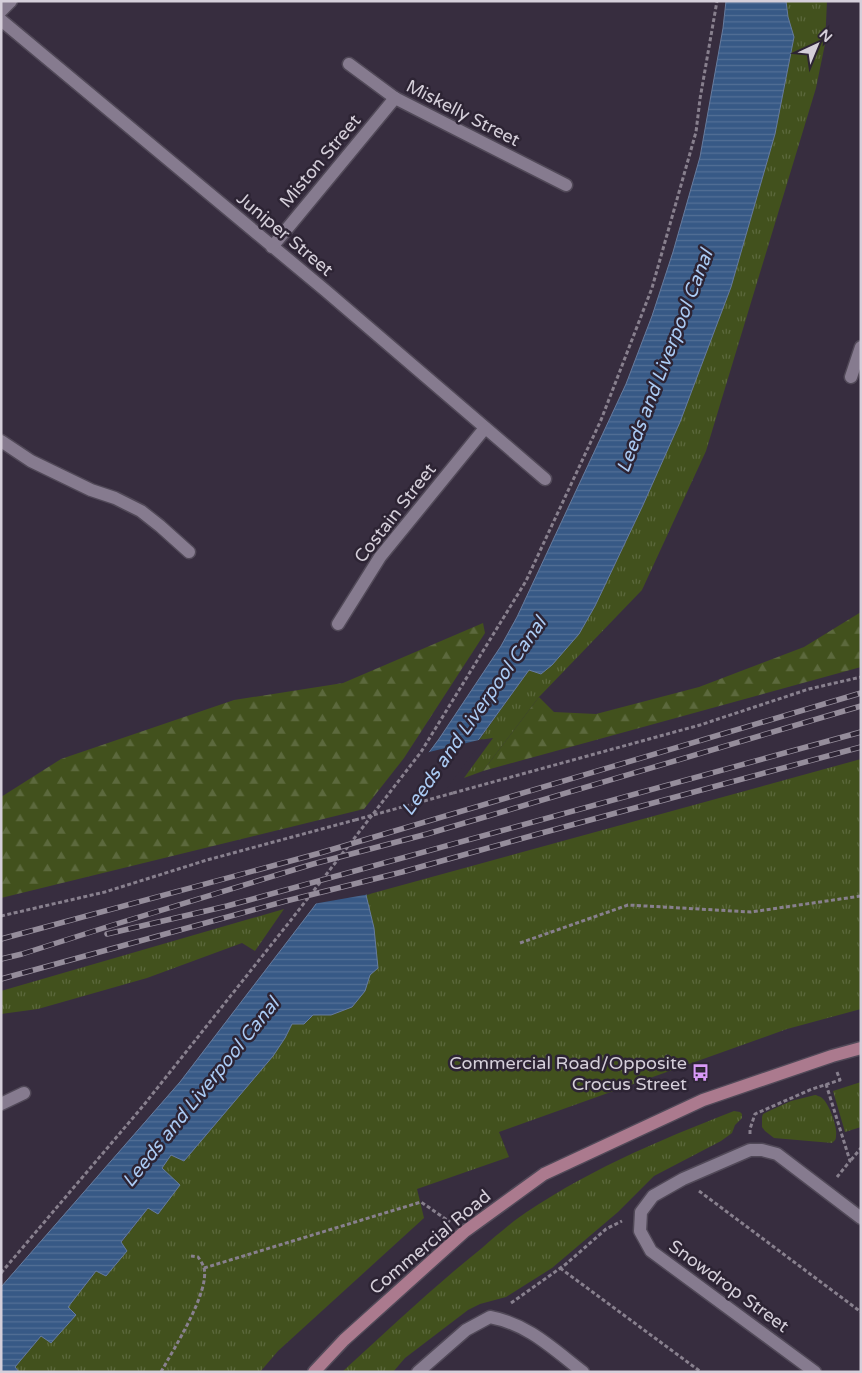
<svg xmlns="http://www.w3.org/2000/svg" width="862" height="1373" viewBox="0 0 862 1373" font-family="'Varela Round',sans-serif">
  <defs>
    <pattern id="grass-tufts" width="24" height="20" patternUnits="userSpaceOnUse" patternTransform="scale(1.25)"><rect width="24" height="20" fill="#42511d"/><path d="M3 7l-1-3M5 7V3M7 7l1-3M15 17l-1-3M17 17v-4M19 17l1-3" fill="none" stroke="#5c693d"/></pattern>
    <pattern id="forest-firs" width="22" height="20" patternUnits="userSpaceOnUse" patternTransform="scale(1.25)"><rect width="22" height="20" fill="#42511d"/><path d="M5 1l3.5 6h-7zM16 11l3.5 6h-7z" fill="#5c693d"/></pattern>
    <pattern id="water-rules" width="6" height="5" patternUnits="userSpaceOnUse" patternTransform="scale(1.25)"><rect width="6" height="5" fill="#375986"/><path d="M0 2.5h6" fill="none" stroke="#537096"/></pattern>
  </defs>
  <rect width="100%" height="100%" fill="#372d3f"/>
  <!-- grass -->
  <g fill="url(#grass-tufts)">
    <polygon points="786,1 827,1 825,44 816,88 706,451 642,590 539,697 483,771 464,778 493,738 479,740 529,670 541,674 579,634 595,606 643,505 680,422 731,287 775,134 794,38 788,17"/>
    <polygon points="861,759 861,1009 787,1029 499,1132 509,1157 417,1189 424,1218 278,1351 260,1372 19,1372 15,1367 41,1336 51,1343 75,1315 68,1307 96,1271 127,1251 121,1243 148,1208 158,1213 162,1168 171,1155 184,1161 273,1056 285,1038 292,1023 304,1024 313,1015 331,1015 352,1007 364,991 370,975 374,928 366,895"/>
    <polygon points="284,909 255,951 242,943 147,978 38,1009 1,1014 1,991"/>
    <polygon points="861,1082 861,1127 845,1132 833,1091"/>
    <path d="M815,1095C816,1095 821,1097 822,1098C829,1103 838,1128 836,1136C836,1140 835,1140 832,1143L774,1138L765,1131L762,1127V1117L763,1114L769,1111L791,1101Z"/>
    <path d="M734,1111L740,1112L742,1114V1118L735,1125L732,1133L721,1141L654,1176L618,1212L552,1268L506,1297L480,1304L468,1310L405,1358L393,1372H342C388,1330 433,1287 482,1248C492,1239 503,1230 514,1221C579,1174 659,1140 734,1111Z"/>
  </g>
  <!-- forest -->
  <g fill="url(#forest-firs)">
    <polygon points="861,612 861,667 483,771 539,697 554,712 596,714 699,687 804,647"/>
    <polygon points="483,623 485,633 404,758 364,809 1,898 1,797 61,759 234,700 343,683"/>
  </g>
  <!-- water -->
  <polygon fill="url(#water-rules)" stroke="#667c9f" points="726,1 786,1 788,17 794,37 775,134 731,287 680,422 643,505 595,606 579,634 552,665 541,674 529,670 366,895 374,928 378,968 370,975 365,991 352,1007 331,1015 313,1015 304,1024 292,1024 285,1038 273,1056 184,1161 171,1155 162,1168 180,1185 158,1214 148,1208 121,1242 127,1251 106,1276 96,1271 68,1307 76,1315 51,1343 41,1336 15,1367 19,1372 1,1372 1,1287 180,1082 313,908 439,739 501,646 517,617 626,384 652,316 673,252 700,157 723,28"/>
  <!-- pier -->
  <polygon fill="#372d3f" points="483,739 370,894 313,904 425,753"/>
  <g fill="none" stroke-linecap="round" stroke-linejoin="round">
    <defs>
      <g id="minor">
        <polyline points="1,11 11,1"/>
        <polyline points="1,20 326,291 545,479"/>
        <polyline points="349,64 395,98 566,185"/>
        <polyline points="272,247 395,98"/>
        <polyline points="851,377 861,347"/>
        <polyline points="1,441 31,461 91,490 115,498 141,511 160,526 189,552"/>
        <polyline points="338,624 380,557 485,428"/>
        <polyline points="1,1104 24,1093"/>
        <path d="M418,1372L466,1330L490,1317C528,1324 553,1349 583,1372"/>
        <polyline points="815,1372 651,1251 640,1231 641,1212 653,1196 683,1179 750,1150 762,1150 777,1154 861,1218"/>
      </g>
      <polyline id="major" points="314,1372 344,1340 464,1232 544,1174 703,1100 832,1056 861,1048"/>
    </defs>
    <!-- minor casing -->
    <use href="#minor" stroke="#514958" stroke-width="15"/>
    <!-- major casing -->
    <use href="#major" stroke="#514958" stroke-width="15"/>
    <!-- path -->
    <g stroke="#88808e" stroke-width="3" stroke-dasharray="4 2.5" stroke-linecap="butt">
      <polyline points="453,793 700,725 809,689 861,677"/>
      <polyline points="1,916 105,892 207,860 355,820"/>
      <polyline points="520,943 628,905 751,912 861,896"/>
      <polyline points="826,1084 850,1161 837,1177"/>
      <polyline points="750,1134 750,1129 755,1114 812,1089 840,1080 837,1072"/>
      <polyline points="851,1160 861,1148"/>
      <polyline points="699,1191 861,1312"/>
      <polyline points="204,1268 421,1202 450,1222"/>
      <polyline points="560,1268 701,1372"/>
      <polyline points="1,1273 143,1106 291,920 421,752 526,581 601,420 652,288 696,132 700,99 717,1"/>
      <polyline points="511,1303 566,1264 606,1229 622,1221"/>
      <path d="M161,1372C173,1350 210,1292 204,1268C203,1264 200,1260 198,1257L191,1256"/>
    </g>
    <!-- minor -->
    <use href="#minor" stroke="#867b8f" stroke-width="12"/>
    <!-- major -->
    <use href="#major" stroke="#ab7a8e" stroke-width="12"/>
    <defs>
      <g id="rail">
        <polyline points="107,934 227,906 861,732"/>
        <polyline points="1,939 320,853 861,693"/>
        <polyline points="1,959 22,954 113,925 313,864 427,834 861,706"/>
        <polyline points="1,979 286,901 402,872 538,834 861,747"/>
      </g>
    </defs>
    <!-- rail casing -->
    <use href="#rail" stroke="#958d9b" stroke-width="5.5"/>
    <!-- rail -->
    <use href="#rail" stroke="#2d2434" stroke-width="4" stroke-dasharray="11" stroke-linecap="butt"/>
    <!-- path-bridge -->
    <polyline stroke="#88808e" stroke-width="3" stroke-dasharray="4 2.5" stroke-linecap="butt" points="355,820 453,793"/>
  </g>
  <!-- icons -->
  <defs>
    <symbol id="bus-bare" viewBox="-9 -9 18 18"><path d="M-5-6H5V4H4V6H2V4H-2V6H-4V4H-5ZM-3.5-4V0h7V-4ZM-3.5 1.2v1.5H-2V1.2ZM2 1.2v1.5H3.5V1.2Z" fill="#d99af8" stroke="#2d2434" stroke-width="2.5" paint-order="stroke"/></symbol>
  </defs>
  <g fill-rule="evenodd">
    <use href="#bus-bare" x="688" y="1060" width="25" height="25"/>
  </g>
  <g text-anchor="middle" stroke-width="5" stroke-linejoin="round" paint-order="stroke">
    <!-- street labels -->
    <g font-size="18" fill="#d5cfda" stroke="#2d2434">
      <text transform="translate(463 113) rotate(27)" y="6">Miskelly Street</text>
      <text transform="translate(320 161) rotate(-50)" y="6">Miston Street</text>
      <text transform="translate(285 234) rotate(40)" y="6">Juniper Street</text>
      <text transform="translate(395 513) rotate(-52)" y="6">Costain Street</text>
      <text transform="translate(430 1242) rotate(-40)" y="6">Commercial Road</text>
      <text transform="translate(729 1286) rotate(36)" y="6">Snowdrop Street</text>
    </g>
    <!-- poi labels -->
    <g font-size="18" fill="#d5cfda" stroke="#2d2434" text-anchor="end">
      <text x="687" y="1069">Commercial Road/Opposite<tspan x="687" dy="21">Crocus Street</tspan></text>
    </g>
    <!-- water labels -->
    <g font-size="19" font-style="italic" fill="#abcbf4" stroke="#2d2434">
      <text transform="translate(664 361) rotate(-69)" y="7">Leeds and Liverpool Canal</text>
      <text transform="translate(473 716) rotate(-55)" y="7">Leeds and Liverpool Canal</text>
      <text transform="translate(200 1092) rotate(-51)" y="7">Leeds and Liverpool Canal</text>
    </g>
  </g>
  <!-- border -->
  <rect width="862" height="1373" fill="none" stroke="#d5cfda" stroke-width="5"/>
  <!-- north arrow -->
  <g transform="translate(817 45) rotate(44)" stroke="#2d2434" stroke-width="4" paint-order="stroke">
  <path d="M0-4L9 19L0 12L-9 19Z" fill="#d5cfda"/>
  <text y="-8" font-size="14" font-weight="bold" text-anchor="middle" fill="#d5cfda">N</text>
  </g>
</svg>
